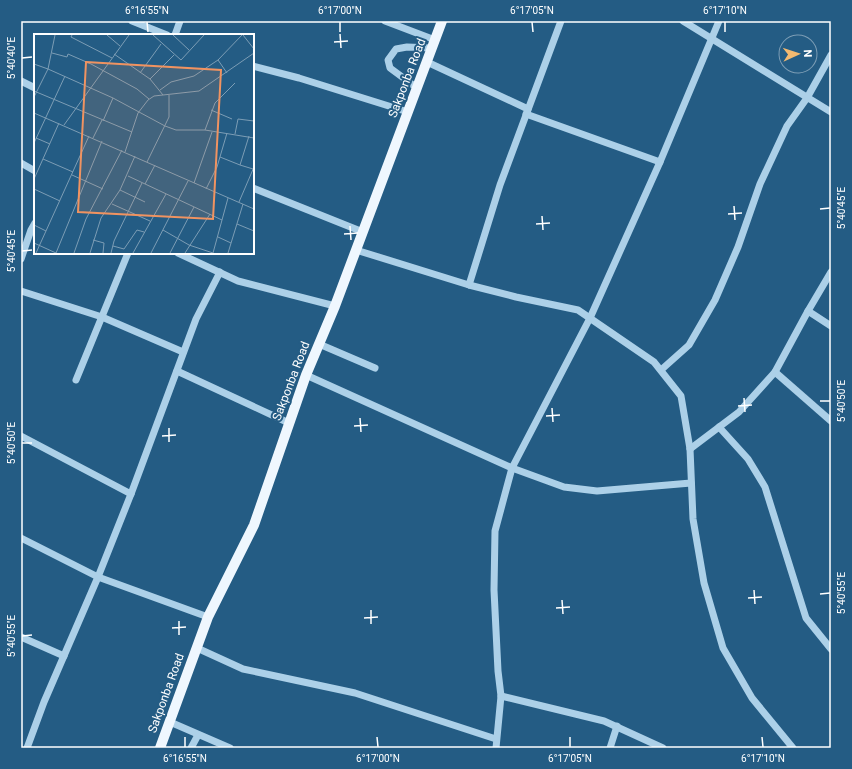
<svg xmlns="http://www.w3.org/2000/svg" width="852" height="769" viewBox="0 0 852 769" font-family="Roboto,sans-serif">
  <rect width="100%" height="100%" fill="#245c84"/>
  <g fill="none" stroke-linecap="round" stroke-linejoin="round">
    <!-- minor -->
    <g stroke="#acd0e8" stroke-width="7">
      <polyline points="132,21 167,35"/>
      <polyline points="385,21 435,40"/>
      <polyline points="683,21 831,112"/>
      <polyline points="175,35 180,21"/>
      <polyline points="427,62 528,109"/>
      <polyline points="253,66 299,78 408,112"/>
      <polyline points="21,81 35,88"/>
      <polyline points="417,88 390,68 388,60 396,49 407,47 432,48"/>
      <polyline points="526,114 660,162"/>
      <polyline points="21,163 35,171"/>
      <polyline points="253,188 363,232"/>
      <polyline points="356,250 469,285 516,297 578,310 654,362 681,396 690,449 693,519 704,583 723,648 752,698 793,748"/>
      <polyline points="178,253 238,281 335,306"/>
      <polyline points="21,259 31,230 35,223"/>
      <polyline points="469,285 500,185 561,21"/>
      <polyline points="21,291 102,317 183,352"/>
      <polyline points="808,311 831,326"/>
      <polyline points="319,344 375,368"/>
      <polyline points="661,370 689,345 715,300 738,247 760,184 787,126 807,98 831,55"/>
      <polyline points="177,371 289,423"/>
      <polyline points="775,372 831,421"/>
      <polyline points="306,375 512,468 564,487 597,491 691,483"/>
      <polyline points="76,380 128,253"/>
      <polyline points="719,427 748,459 765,487 806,618 831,649"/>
      <polyline points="21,436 131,494"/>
      <polyline points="690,449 739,412 775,372 808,311 831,272"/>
      <polyline points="21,538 98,577 208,617"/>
      <polyline points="21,637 64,656"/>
      <polyline points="197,648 243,669 355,693 496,739"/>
      <polyline points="501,696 604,721 663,748"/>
      <polyline points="170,722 230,748"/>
      <polyline points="27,748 44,702 98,577 131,494 196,319 220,272"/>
      <polyline points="191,748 198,735"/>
      <polyline points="496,748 501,696 498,671 494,590 495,531 512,468 590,318 660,162 719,21"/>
      <polyline points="610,748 617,726"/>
    </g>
    <!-- major -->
    <polyline stroke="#eff7fe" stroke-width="10" points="160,748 208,617 254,525 306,375 335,306 442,21"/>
  </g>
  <!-- ticks -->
  <path fill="none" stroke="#fff" stroke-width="1.5" d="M147,22L148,32M340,22V32M532,22L533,32M725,22V32M340,34L341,48M334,42L348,41M22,58L32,57M734,206L735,220M820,209L830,208M728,214L742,213M542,216L543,230M536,224L550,223M350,226L351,240M344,234L358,233M22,251L32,250M744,398L745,412M820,401H830M738,406L752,405M552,408L553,422M546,416L560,415M360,418L361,432M354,426L368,425M169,428V442M162,436L176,435M22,443H32M754,590L755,604M820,594L830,593M748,598L762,597M562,600L563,614M556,608L570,607M371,610V624M364,618L378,617M179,621V635M172,628L186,627M22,636L32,635M185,737V747M377,737L378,747M570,737V747M762,737L763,747"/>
  <g text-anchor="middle" stroke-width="4" stroke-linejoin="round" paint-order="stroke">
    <!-- street labels -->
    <g font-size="12" fill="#fff" stroke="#245c84">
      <text transform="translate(407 78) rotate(-69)" y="4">Sakponba Road</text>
      <text transform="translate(291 381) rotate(-69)" y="4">Sakponba Road</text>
      <text transform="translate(166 693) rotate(-70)" y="4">Sakponba Road</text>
    </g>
  </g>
  <!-- overview -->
  <g transform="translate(34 34)">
    <rect width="220" height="220" fill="#245c84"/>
    <path fill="none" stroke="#7c9db5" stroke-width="1" d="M21,1L14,35L79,64L131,92L142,96H171L220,104M38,1L37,3L78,24M73,1L86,12M119,1L147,26L170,1M139,1L155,16M209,1L220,15M18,19L33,23L34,20L57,30L103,55L115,65M80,20L116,45L129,61M184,26L193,39M0,30L14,35L0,63M106,39L127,10M116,45L140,21M126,56L137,48L160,42L184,26L208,1M0,57L98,98M177,76L198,85M0,79L220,175M69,87L79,64M30,91L95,1M171,96L181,69L201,49M201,100L204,85L220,87M2,104L16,110M59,104L68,86M0,109L31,42M91,118L104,79L114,66L120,62L165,57L220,19M186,123L206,131L215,102M9,125L39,138M113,128L135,83V61M206,131L219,135M38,141L69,155M94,142L188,186M0,145L25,89M160,149L178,98M111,150L121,131M0,155L26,167M172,155L183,133L193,99M86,156L111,168M205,168L220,133M78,170L116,187M203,190L220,197M0,191L12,197M129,196L155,211L179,219M184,203L197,209M59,206L70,209L69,219M0,209L22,219M79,212L90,215L103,196L110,198M2,219L55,102M22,219L68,107M40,219L52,185L88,116M56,219L67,184L86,156L101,122M77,219L80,207L108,149M99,219L132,160M117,219L154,147M136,219L160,173M151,219L176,180M179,219L194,164M194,219L209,170"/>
    <path fill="#f09361" fill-opacity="0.15" stroke="#f09361" stroke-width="2" d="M52,28L187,36L179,185L44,178Z"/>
    <rect width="220" height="220" fill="none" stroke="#fff" stroke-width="2"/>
  </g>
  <!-- border -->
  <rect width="852" height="769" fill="none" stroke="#245c84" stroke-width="44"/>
  <!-- north arrow -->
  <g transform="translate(798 54) rotate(87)"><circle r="19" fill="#245c84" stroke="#7c9db5"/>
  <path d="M0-3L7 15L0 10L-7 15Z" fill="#f3b970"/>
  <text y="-6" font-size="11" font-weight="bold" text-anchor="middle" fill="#ffffff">N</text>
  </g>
  <rect x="22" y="22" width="808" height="725" fill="none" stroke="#fff" stroke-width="1.5"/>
  <g font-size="10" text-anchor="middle" fill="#fff">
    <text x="147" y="14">6°16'55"N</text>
    <text x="340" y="14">6°17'00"N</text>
    <text x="532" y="14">6°17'05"N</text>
    <text x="725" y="14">6°17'10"N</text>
    <text transform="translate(11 58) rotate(-90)" y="4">5°40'40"E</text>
    <text transform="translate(841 208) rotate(-90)" y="4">5°40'45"E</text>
    <text transform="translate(11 251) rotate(-90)" y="4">5°40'45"E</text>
    <text transform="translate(841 401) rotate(-90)" y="4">5°40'50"E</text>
    <text transform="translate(11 443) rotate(-90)" y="4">5°40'50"E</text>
    <text transform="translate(841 593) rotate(-90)" y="4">5°40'55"E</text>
    <text transform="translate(11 636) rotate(-90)" y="4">5°40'55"E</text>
    <text x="185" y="762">6°16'55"N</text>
    <text x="378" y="762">6°17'00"N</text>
    <text x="570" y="762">6°17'05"N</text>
    <text x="763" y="762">6°17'10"N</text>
  </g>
</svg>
